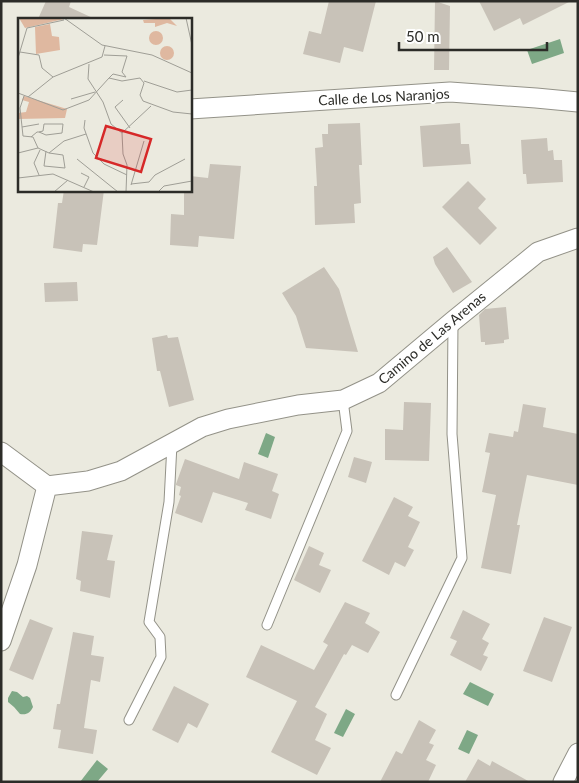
<svg xmlns="http://www.w3.org/2000/svg" width="579" height="783" font-family="Lato,sans-serif">
	<style>
		.water { fill: #7ea886 }
		.building { fill: #c8c2b8 }
		.lines { fill: none; stroke-linecap: round; stroke-linejoin: round }
		.service-casing { stroke: #939288; stroke-width: 11 }
		.minor-casing { stroke: #939288; stroke-width: 21 }
		.service { stroke: #fff; stroke-width: 9 }
		.minor { stroke: #fff; stroke-width: 19 }
		.labels { text-anchor: middle; stroke-width: 4; stroke-linejoin: round; paint-order: stroke }
		.street-label { font-size: 14px; fill: #2c2c28; stroke: #fff }
		.inset-road { fill: none; stroke: #9f9e96; stroke-width: 1 }
		.view { fill: #d62828; fill-opacity: 0.15; stroke: #d62828; stroke-width: 2.5 }
		.inset-edge { fill: none; stroke: #2c2c28; stroke-width: 2.5 }
	</style>
	<rect width="100%" height="100%" fill="#ebeadf"/>
	<path class="water" d="M560,39L564,53L532,64L527,50Z
		M266,433L275,437L268,458L258,454Z
		M470,682L494,694L488,706L463,694Z
		M12,691L17,692L23,697L27,696L30,698L33,707C30,713 27,715 20,714L14,707L8,702V698Z
		M346,709L355,714L343,737L334,733Z
		M467,730L478,735L469,754L458,749Z
		M97,760L108,769L97,782H80Z"/>
	<path class="building" d="M46,1H71L69,7L95,19H38Z
		M329,1H376L363,52L344,47L340,63L303,54L309,31L321,34Z
		M435,1L450,6L449,70H434Z
		M479,1H571L523,25L520,18L494,31Z
		M360,123L362,165H359L361,203L354,204L355,223L315,225L314,186H317L315,148L323,147L322,134H328V124Z
		M460,123L461,144H469L471,164L423,167L420,126Z
		M547,138L548,151L553,150L554,160H562L563,182L527,184L526,174H523L521,140Z
		M210,164L241,166L234,239L199,236L198,247L170,245L171,214L184,215V190H190V176L208,178Z
		M468,181L486,199L478,208L497,228L480,245L442,207Z
		M64,190H104L97,245L83,244L82,252L53,248L58,203H62Z
		M447,247L472,282L453,293L435,264L433,257Z
		M324,267L339,289L358,352L306,348L296,316L282,293Z
		M77,282L78,301L45,302L44,283Z
		M506,307L509,339L504,340V343L485,345V342H481L479,315L485,309Z
		M167,335L168,338L178,337L194,400L169,407L160,371H157L152,338Z
		M404,402L431,403L429,461L385,460V429L403,430Z
		M523,404L546,408L543,427L578,434V485L527,475L517,525H520L511,574L481,568L496,495L482,492L490,453L485,452L489,433L513,437L514,431L518,432Z
		M354,457L372,462L366,483L348,477Z
		M185,459L239,479L244,462L278,474L272,491L279,494L271,519L245,510L248,503L213,492L202,523L175,513L181,496L179,495L181,487L176,485V484Z
		M394,497L413,507L408,516L420,522L408,547L414,550L405,567L395,562L389,575L362,561Z
		M82,531L113,535L107,560L115,561L110,598L80,591L81,581L76,579Z
		M309,546L324,553L319,565L331,570L320,593L294,580Z
		M345,602L370,613L365,623L380,632L368,653L352,645L346,655L344,654L315,707L327,714L315,740L331,748L317,775L271,752L297,701L246,677L261,645L314,670L328,645L323,642Z
		M463,610L490,624L482,639L489,643L483,655L488,657L481,671L450,655L457,641L450,638Z
		M544,617L572,627L552,682L523,671Z
		M30,619L53,628L33,680L9,670Z
		M73,632L94,636L91,655L104,657L100,682L91,680L84,728L97,730L93,754L58,748L61,730L53,729L57,704H60Z
		M174,686L209,704L197,728L188,723L178,743L152,730Z
		M419,720L436,730L429,743L434,745L426,760L436,765L428,782H380L396,751L402,754Z
		M478,759L490,766L492,761L530,782H465Z"/>
	<g class="lines">
		<g class="service-casing">
			<path id="service" d="M267,625L347,431L343,400
				M396,695L462,558L452,434L453,323
				M129,720L161,657L160,637L149,622L169,502L172,444"/>
		</g>
		<g class="minor-casing">
			<path id="minor" d="M190,109L450,92L536,98L578,102
				M1,452L47,486L88,481L121,471L202,427L228,419L298,405L343,400L379,383L453,321L538,252L578,238
				M1,641L27,565L47,486
				M563,782L578,753"/>
		</g>
		<use href="#service" class="service"/>
		<use href="#minor" class="minor"/>
	</g>
	<g class="labels">
		<g class="street-label">
			<text transform="translate(384 97) rotate(-3)" y="5">Calle de Los Naranjos</text>
			<text transform="translate(432 338) rotate(-40)" y="5">Camino de Las Arenas</text>
		</g>
	</g>
	<g transform="translate(18 18)">
		<rect width="174" height="174" fill="#ebeadf"/>
		<path d="M1,0H45L46,1L7,10ZM151,0L159,8L149,5L137,9V5H126L125,2ZM32,6L34,18L41,19L42,32L18,36L17,9ZM131 20a7 7 0 1 1 14 0a7 7 0 1 1-14 0ZM142 35a7 7 0 1 1 14 0a7 7 0 1 1-14 0ZM6,78L49,91L47,100L0,101V95L8,94L11,84L4,82Z" fill="#dfb8a0"/>
		<path class="inset-road" d="M46,0L84,27L134,37L174,55M168,0L174,27M2,34L21,37L24,50L35,59M86,37L109,38L104,54L108,59L95,56L91,60M0,40L9,10L46,2M71,46L70,61L85,84L93,106L104,115M126,63L159,74L174,72M0,75L45,92L71,82L91,60L104,63L122,60L126,65L122,77L125,83L155,94L174,96M6,78L2,90L5,118L15,119L20,130M10,79L35,59L84,39L87,28M53,81L77,74M105,82L97,89L112,110M67,102L66,110L75,135L86,146L109,157M4,109L21,106M13,119L19,114H21L25,113L26,106H45L44,115L28,117L21,114M28,133L26,148L47,150L45,137L31,135M0,135L20,130L31,135L46,123L68,116M59,141L100,174M63,155L71,159L66,169M21,157L16,145L22,132M0,160L35,156L76,174M113,166L131,164L137,157L167,141M113,167L126,123M36,174L50,162M108,174L109,147L105,136L104,115L133,88M140,174L146,168L174,163"/>
		<path class="view" d="M88,108L133,121L123,154L78,140Z"/>
		<rect width="174" height="174" class="inset-edge"/>
	</g>
	<rect width="579" height="783" fill="none" stroke="#2c2c28" stroke-width="5"/>
	<path d="M399 42v8h148v-8" fill="none" stroke="#2c2c28" stroke-width="2.5"/>
	<text x="406" y="42" font-size="15" fill="#2c2c28" stroke="#ffffff" stroke-width="4" paint-order="stroke">50 m</text>
</svg>
